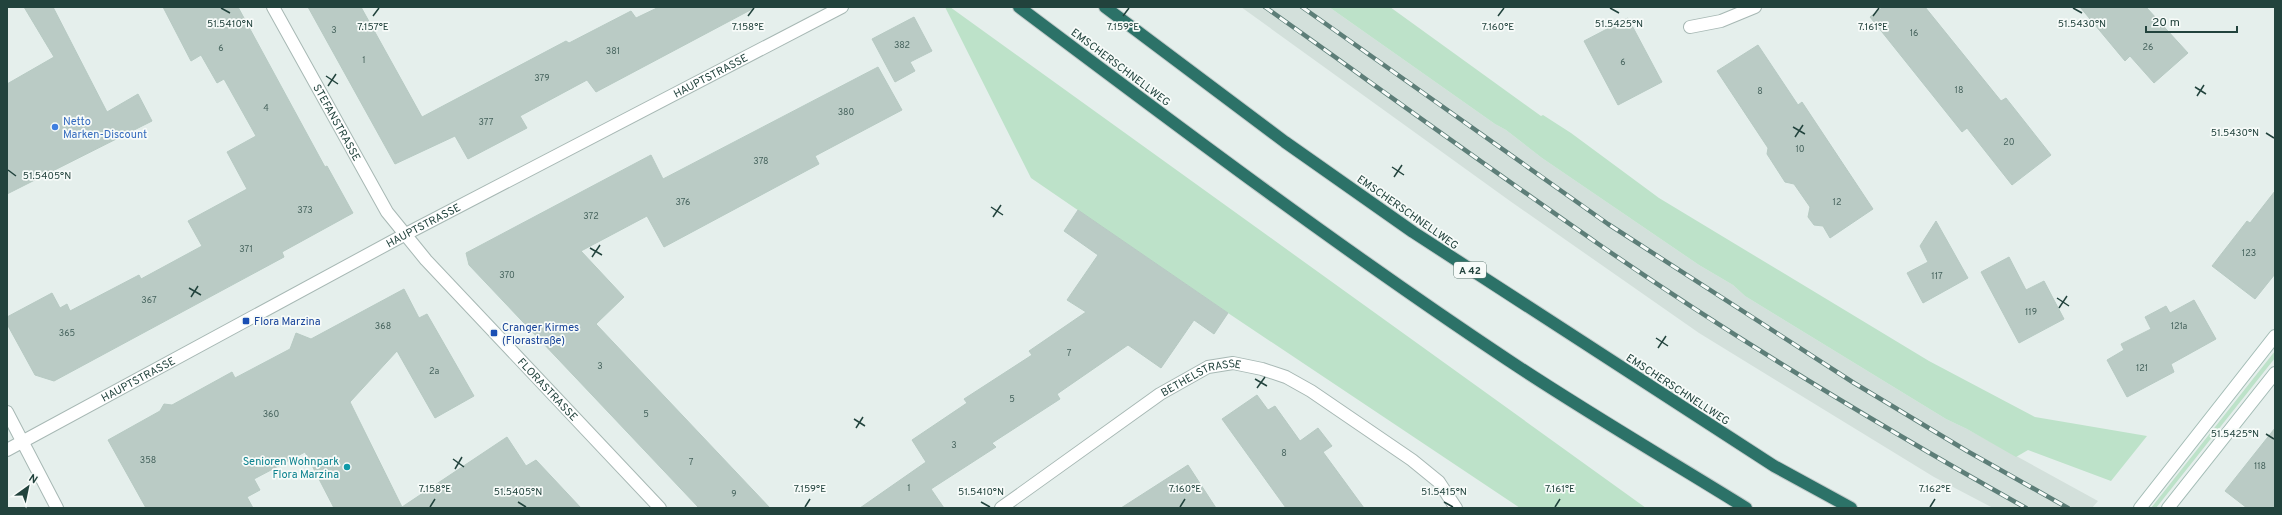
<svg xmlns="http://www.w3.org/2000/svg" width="2282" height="515" font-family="Overpass,sans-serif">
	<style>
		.built { fill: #d3e0db }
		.green { fill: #bde2c9 }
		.building { fill: #bacbc5; stroke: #b7cac3 }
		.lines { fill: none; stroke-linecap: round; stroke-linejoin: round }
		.street-casing { stroke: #a7b8b4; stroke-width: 14 }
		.secondary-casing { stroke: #a3bcb5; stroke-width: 14 }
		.highway-casing { stroke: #c1cac9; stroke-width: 14 }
		.street { stroke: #fff; stroke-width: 12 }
		.secondary { stroke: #fff; stroke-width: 12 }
		.highway { stroke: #2c7268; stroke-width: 12 }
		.rail-casing { stroke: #5d7e78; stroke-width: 4.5 }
		.rail { stroke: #f7fbf9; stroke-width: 3; stroke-dasharray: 9; stroke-linecap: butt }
		.ticks { fill: none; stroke: #22433d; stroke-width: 1.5 }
		.shop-dot { fill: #3f7fe0; stroke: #f7fbf9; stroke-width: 1.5 }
		.transit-dot { fill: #1a4fb4; stroke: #f7fbf9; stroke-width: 1.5 }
		.culture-dot { fill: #0f9aa8; stroke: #f7fbf9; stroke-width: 1.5 }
		.labels { text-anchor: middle; stroke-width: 3.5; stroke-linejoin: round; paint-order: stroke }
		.number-label { font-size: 9px; fill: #48655f }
		.shield { fill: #f7fbf9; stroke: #627a75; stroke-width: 1 }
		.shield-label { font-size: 10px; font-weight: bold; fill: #22433d }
		.street-label { font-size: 11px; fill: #22433d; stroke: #f7fbf9 }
		.shop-label { font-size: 11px; fill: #366cbe; stroke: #f7fbf9; text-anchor: start }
		.transit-label { font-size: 11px; fill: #164399; stroke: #f7fbf9; text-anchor: start }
		.culture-label { font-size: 11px; fill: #0d838f; stroke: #f7fbf9; text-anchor: end }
		.ticks-label { font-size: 10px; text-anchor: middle; fill: #22433d; stroke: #f7fbf9; stroke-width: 3.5; stroke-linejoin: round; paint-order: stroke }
	</style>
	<rect width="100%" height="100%" fill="#e5efec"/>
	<path class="built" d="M1241,7H1329L1495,124L1506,130L1542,158L1699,265L1733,285L1745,296L1946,419L1967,429L2098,501L2092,508H1993L1934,477L1699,333L1510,201Z"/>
	<path class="green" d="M945,7H950L1646,508H1520L1228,313L1031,178Z
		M1329,7H1390L1541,116L1543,115L1571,133L1659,198L1929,361L2035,417L2147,436L2111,481L2028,450L2016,457L1967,429L1946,419L1745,296L1733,285L1699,265L1542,158L1506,130L1495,124Z
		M2275,351V358L2156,508H2151Z"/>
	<path class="building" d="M24,7H53L107,112L138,94L152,121L7,194V84L54,57Z
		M163,7H238L325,167L327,166L353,213L282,252L284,257L54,381L35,375L7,324V317L52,293L60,308L67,304L70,311L139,275L141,279L202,246L188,221L247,189L227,152L256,136L224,79L217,83L201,55L191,61Z
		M308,7H361L422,117L566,41L569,43L631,11L636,18L659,7H756L596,92L587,80L520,116L527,128L468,159L455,136L395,164Z
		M1883,7H1925L2001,101L2006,98L2051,155L2012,185L1967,128L1962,132L1870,17Z
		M2080,7H2146L2188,53L2154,83L2130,56L2125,61Z
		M914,17L932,51L910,62L915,71L895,82L872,39Z
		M1628,18L1662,82L1618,105L1584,41Z
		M1758,45L1798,105L1802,102L1873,209L1830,238L1823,226L1814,225L1808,217L1810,207L1794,184L1785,182L1767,154L1768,148L1717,71Z
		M878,67L902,110L815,156L819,164L664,247L647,216L581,251L624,297L596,324L770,508H699L469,265L466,253L651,155L663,179Z
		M2275,191V274L2255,299L2212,266L2247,221L2250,223Z
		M1078,210L1228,313L1214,334L1194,320L1161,368L1128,345L1057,394L1060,399L992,443L996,447L931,489L944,508H860L926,462L912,440L967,403L964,399L1032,355L1029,351L1086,312L1067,300L1098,255L1064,231Z
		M1936,221L1968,278L1923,303L1907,273L1928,262L1920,246Z
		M2009,257L2026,290L2044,281L2064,319L2019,343L1981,272Z
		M404,289L419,318L427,314L474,396L435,418L397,351L350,402L402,507L507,437L526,466L536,460L581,508H334L305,452L254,479L260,490L247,497L253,508H146L108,440L160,411L164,404L172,405L232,372L235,378L290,349L296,333L311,339Z
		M2194,300L2216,339L2171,364L2174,372L2127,397L2107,360L2124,350L2121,344L2151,329L2145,317L2166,306L2170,313Z
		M1257,395L1268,410L1275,406L1300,441L1318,428L1332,446L1323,452L1364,508H1286L1222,419Z
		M2275,428V508H2247L2225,491Z
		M1188,465L1216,508H1121Z"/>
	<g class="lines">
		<g class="street-casing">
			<g id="street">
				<path id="s1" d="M273,7L387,212L426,260L660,508"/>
				<path d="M1690,27L1721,21L1755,7"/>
				<path d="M7,412L57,508"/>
				<path id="s2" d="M7,450L404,235L842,7"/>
				<path id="s3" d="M1001,508L1160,394L1208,367L1233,363L1262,369L1286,377L1311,391L1412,460L1439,482L1456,508"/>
			</g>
		</g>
		<g class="secondary-casing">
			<path id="secondary" d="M2140,508L2275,336
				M2168,508L2275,373"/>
		</g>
		<g class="highway-casing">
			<path id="highway" d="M1019,7C1180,128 1341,249 1508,360C1586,412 1667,459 1746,508
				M1105,7L1285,142L1413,232L1774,466L1851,508"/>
		</g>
		<use href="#street" class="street"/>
		<use href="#secondary" class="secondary"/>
		<use href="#highway" class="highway"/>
		<g class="rail-casing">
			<path id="rail" d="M1265,7C1376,86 1486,166 1597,243C1735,339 1880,426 2026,508
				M1302,7L1608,224L1854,383L1967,451L2068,508"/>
		</g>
		<use href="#rail" class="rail"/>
	</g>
	<path class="ticks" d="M221,8L230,13M1610,8L1619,13M2073,8L2082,13M373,16L379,8M748,16L754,8M1123,16L1129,8M1498,16L1504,8M1873,16L1879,8M326,76L338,84M328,86L336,74M2195,87L2206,94M2197,96L2204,85M1793,127L1805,134M2266,133L2274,138M1795,137L1803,125M1392,167L1404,175M8,170L16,176M1394,177L1402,165M991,207L1003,215M993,217L1001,205M590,248L602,255M592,257L600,245M189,288L201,295M191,297L198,286M2057,298L2069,306M2059,308L2067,296M1656,338L1668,346M1658,348L1666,336M1255,379L1267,386M1257,388L1265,377M854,419L865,426M856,428L863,417M2266,434L2274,439M453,459L464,467M455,469L462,457M518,502L526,507M981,502L990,507M1444,502L1453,507M430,507L435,499M805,507L810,499M1180,507L1185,499M1555,507L1560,499M1930,507L1935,499"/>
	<circle class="shop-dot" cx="55" cy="127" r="4"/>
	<g class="transit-dot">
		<rect x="242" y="317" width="8" height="8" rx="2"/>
		<rect x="490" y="329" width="8" height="8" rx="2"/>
	</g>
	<circle class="culture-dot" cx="347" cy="467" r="4"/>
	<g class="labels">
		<g class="number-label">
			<text x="334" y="33">3</text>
			<text x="1914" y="36">16</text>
			<text x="902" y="48">382</text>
			<text x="2148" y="50">26</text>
			<text x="221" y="51">6</text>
			<text x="613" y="54">381</text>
			<text x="364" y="63">1</text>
			<text x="1623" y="65">6</text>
			<text x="542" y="81">379</text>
			<text x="1959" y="93">18</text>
			<text x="1760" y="94">8</text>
			<text x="266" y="111">4</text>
			<text x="846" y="115">380</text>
			<text x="486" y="125">377</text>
			<text x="2009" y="145">20</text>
			<text x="1800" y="152">10</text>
			<text x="761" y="164">378</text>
			<text x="683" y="205">376</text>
			<text x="1837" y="205">12</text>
			<text x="305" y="213">373</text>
			<text x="591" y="219">372</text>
			<text x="246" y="252">371</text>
			<text x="2249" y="256">123</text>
			<text x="507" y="278">370</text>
			<text x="1937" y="279">117</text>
			<text x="149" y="303">367</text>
			<text x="2031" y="315">119</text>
			<text x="383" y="329">368</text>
			<text x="2179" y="329">121a</text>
			<text x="67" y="336">365</text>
			<text x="1069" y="356">7</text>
			<text x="600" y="369">3</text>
			<text x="2142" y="371">121</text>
			<text x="434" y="374">2a</text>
			<text x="1012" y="402">5</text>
			<text x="271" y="417">360</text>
			<text x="646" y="417">5</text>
			<text x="954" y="448">3</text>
			<text x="1284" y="456">8</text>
			<text x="148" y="463">358</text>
			<text x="691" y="465">7</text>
			<text x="2260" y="469">118</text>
			<text x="909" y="491">1</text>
			<text x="734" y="497">9</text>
		</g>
		<rect class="shield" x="1454" y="262" width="32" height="16" rx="3"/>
		<g class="shield-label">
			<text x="1470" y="274">A 42</text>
		</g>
		<g class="street-label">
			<text transform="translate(1121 67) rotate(37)" y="4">EMSCHERSCHNELLWEG</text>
			<text dy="4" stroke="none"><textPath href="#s2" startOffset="797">HAUPTSTRASSE</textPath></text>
			<text dy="4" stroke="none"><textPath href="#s1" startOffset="132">STEFANSTRASSE</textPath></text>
			<text transform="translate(1408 212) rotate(35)" y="4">EMSCHERSCHNELLWEG</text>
			<text dy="4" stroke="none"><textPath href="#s2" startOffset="473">HAUPTSTRASSE</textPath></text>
			<text dy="4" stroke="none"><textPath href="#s2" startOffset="149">HAUPTSTRASSE</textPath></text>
			<text dy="4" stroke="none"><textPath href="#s3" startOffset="241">BETHELSTRASSE</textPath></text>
			<text transform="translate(1678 389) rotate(33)" y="4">EMSCHERSCHNELLWEG</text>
			<text dy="4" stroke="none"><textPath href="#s1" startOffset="474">FLORASTRASSE</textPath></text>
		</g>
		<g class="shop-label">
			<text x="63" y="125">Netto<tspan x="63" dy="13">Marken-Discount</tspan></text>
		</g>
		<g class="transit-label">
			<text x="254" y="325">Flora Marzina</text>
			<text x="502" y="331">Cranger Kirmes<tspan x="502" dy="13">(Florastraße)</tspan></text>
		</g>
		<g class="culture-label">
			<text x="339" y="465">Senioren Wohnpark<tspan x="339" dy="13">Flora Marzina</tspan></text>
		</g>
	</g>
	<g class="ticks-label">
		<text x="230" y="27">51.5410°N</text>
		<text x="1619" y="27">51.5425°N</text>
		<text x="2082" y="27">51.5430°N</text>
		<text x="373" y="30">7.157°E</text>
		<text x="748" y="30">7.158°E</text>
		<text x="1873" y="30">7.161°E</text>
		<text x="1123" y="30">7.159°E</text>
		<text x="1498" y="30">7.160°E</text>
		<text x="2235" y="136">51.5430°N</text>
		<text x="47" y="179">51.5405°N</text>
		<text x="2235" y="437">51.5425°N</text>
		<text x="435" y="492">7.158°E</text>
		<text x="810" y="492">7.159°E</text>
		<text x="1185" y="492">7.160°E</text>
		<text x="1560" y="492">7.161°E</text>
		<text x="1935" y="492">7.162°E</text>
		<text x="518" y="495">51.5405°N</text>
		<text x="981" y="495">51.5410°N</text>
		<text x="1444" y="495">51.5415°N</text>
	</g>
	<rect width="2282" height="515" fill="none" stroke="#22433d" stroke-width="16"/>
	<g transform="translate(28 487) rotate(33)" stroke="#f7fbf9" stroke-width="3" paint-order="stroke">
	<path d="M0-3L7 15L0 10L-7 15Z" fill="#22433d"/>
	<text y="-6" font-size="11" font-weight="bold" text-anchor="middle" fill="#22433d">N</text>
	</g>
	<path d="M2146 26v6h91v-6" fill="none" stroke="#22433d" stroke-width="2"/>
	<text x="2152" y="26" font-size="12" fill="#22433d" stroke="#f7fbf9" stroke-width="3" paint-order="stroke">20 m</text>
</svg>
